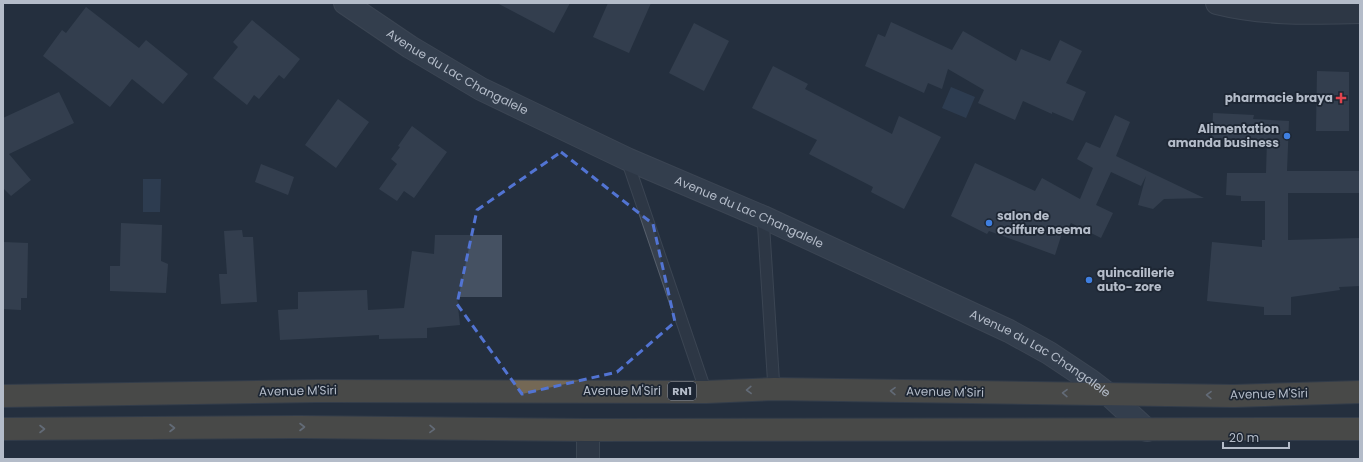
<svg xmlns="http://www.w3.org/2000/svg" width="1363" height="462" font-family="Poppins,sans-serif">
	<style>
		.water { fill: #394c67 }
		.building { fill: #455162 }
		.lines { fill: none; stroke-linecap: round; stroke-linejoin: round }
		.lane-casing { stroke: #565f6c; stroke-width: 13 }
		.street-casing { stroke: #565f6c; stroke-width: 24 }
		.secondary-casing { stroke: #565f6c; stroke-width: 24 }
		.highway-casing { stroke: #434c59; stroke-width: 24 }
		.lane { stroke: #38414e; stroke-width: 11 }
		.street { stroke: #38414e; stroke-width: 22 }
		.secondary { stroke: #465061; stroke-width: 22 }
		.highway { stroke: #746855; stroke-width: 22 }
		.oneway { stroke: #aeb4bd }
		.marked { fill: none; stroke: #5274d3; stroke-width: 3; stroke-dasharray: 8 5; stroke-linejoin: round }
		.health-dot { fill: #e0444e; stroke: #1d2633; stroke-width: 1.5 }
		.shop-dot { fill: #3f7fe0; stroke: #1d2633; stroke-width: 1.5 }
		.labels { text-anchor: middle; stroke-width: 3.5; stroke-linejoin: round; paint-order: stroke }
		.shield { fill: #1d2633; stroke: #878f9c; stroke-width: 1 }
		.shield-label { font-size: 11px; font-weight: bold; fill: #b4bcc9 }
		.street-label { font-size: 12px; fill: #b4bcc9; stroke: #1d2633 }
		.poi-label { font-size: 12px; font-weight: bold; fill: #b4bcc9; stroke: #1d2633; text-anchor: end }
	</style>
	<rect width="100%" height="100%" fill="#242f3e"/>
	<path class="water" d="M951,87L975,97L966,118L942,108Z
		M143,179H161L160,212H143Z"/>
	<path class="building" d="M497,3H570L554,33Z
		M608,3H651L629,53L593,37Z
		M86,7L139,48L146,40L188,74L163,104L132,79L110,107L43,56L62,30L66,33Z
		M252,20L300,59L284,79L279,75L259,99L254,95L247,105L213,78L238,47L233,42Z
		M891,22L952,50L963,31L1016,61L1021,49L1050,61L1060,40L1082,51L1066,83L1086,92L1073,121L1052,112V114L1023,101L1015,120L978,103L984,90L948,69L942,89L928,83L924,93L865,66L878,34L885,37Z
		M694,23L729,41L704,91L669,73Z
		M773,66L808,84L805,89L892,134L899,116L941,137L904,209L871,192L873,187L809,154L817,140L752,108Z
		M1317,71L1349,72V131H1316Z
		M59,92L74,123L9,154L31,180L11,196L3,188V118Z
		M338,99L369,122L336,168L305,145Z
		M1213,113L1254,115L1253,119L1289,121L1287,171H1360V193H1288V240L1360,238V286L1339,287L1340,290L1291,297V315H1264V307L1207,301L1212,242L1262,247V240H1265V201H1241V196L1226,195L1227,173H1266L1267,140L1212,138Z
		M1115,115L1130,122L1116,156L1204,198L1164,199L1153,209L1138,205L1146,176L1141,186L1111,172L1096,205L1113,213L1101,238L1071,223L1066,232L1063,230L1055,255L989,231L987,234L951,216L975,163L1035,191L1042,178L1080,199L1093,168L1077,159L1086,142L1100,148Z
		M412,126L447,152L414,198L404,191L397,201L379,189L397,164L391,159L400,147L398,146Z
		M261,164L294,177L288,195L255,182Z
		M121,223L162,225L161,261L168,264L166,293L110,291V266H120Z
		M242,230L243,237H253L257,302L221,304L219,274H227L224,231Z
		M435,235H502V297H457L460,325L427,328V338L379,339V335L280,340L278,310L298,309V292L367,290L368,310L404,308L412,251L434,254Z
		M3,242L28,243L27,298H21V310L3,309Z"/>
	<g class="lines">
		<g class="lane-casing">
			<path id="lane" d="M627,160L706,392
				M763,217L774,389"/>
		</g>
		<g class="street-casing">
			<path id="street" d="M1217,3C1265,15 1311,13 1360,12
				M588,459V430"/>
		</g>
		<g class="secondary-casing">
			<g id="secondary">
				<path id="s1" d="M345,3L410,47L481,89L627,159L763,217L1009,331L1049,353L1091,381L1108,394L1147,430"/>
			</g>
		</g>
		<g class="highway-casing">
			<path id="highway" d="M3,396L317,391L706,392L774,389L1234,396L1360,392
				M3,429L300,427L588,430L1360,429"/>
		</g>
		<use href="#lane" class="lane"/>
		<use href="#street" class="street"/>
		<use href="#secondary" class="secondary"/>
		<use href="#highway" class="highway"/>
	</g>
	<defs><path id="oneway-chevron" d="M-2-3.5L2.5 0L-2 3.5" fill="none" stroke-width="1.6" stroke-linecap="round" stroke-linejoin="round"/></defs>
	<g class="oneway">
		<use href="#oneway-chevron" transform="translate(749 390) rotate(178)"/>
		<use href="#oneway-chevron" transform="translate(893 391) rotate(-179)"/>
		<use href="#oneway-chevron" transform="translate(1065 393) rotate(-179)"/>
		<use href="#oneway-chevron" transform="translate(1209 395) rotate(-179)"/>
		<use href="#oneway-chevron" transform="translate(302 427)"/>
		<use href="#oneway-chevron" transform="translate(172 428)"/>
		<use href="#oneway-chevron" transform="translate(42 429)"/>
		<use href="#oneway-chevron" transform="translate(432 429) rotate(1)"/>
	</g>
	<path d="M0 0H1363V462H0ZM561,152L653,224L675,322L617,372L522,394L457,304L477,210Z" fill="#242f3e" fill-opacity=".55" fill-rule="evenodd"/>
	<path class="marked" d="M561,152L653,224L675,322L617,372L522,394L457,304L477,210Z"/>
	<path class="health-dot" d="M1339 92h4v4h4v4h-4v4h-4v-4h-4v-4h4z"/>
	<g class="shop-dot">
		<circle cx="1287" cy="136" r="4"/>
		<circle cx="989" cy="223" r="4"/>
		<circle cx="1089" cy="280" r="4"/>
	</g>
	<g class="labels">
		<rect class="shield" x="668" y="382" width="28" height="18" rx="3"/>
		<g class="shield-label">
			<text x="682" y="395">RN1</text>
		</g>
		<g class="street-label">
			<text dy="4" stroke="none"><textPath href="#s1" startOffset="132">Avenue du Lac Changalele</textPath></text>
			<text dy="4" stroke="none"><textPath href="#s1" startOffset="456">Avenue du Lac Changalele</textPath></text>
			<text dy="4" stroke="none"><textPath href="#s1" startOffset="780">Avenue du Lac Changalele</textPath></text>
			<text transform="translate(298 391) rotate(-1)" y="4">Avenue M'Siri</text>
			<text x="622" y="395">Avenue M'Siri</text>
			<text transform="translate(945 392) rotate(1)" y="4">Avenue M'Siri</text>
			<text transform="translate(1269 394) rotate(-1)" y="4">Avenue M'Siri</text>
		</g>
		<g class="poi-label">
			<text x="1333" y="102">pharmacie braya</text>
			<text x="1279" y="133">Alimentation<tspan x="1279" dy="14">amanda business</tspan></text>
			<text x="997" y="220" text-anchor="start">salon de<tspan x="997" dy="14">coiffure neema</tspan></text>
			<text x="1097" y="277" text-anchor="start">quincaillerie<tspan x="1097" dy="14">auto- zore</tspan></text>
		</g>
	</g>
	<rect width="1363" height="462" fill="none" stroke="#b4bcc9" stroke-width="8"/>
	<path d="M1223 442v6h66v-6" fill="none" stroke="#b4bcc9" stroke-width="2"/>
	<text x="1229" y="442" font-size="12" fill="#b4bcc9" stroke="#1d2633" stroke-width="3" paint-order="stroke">20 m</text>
</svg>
